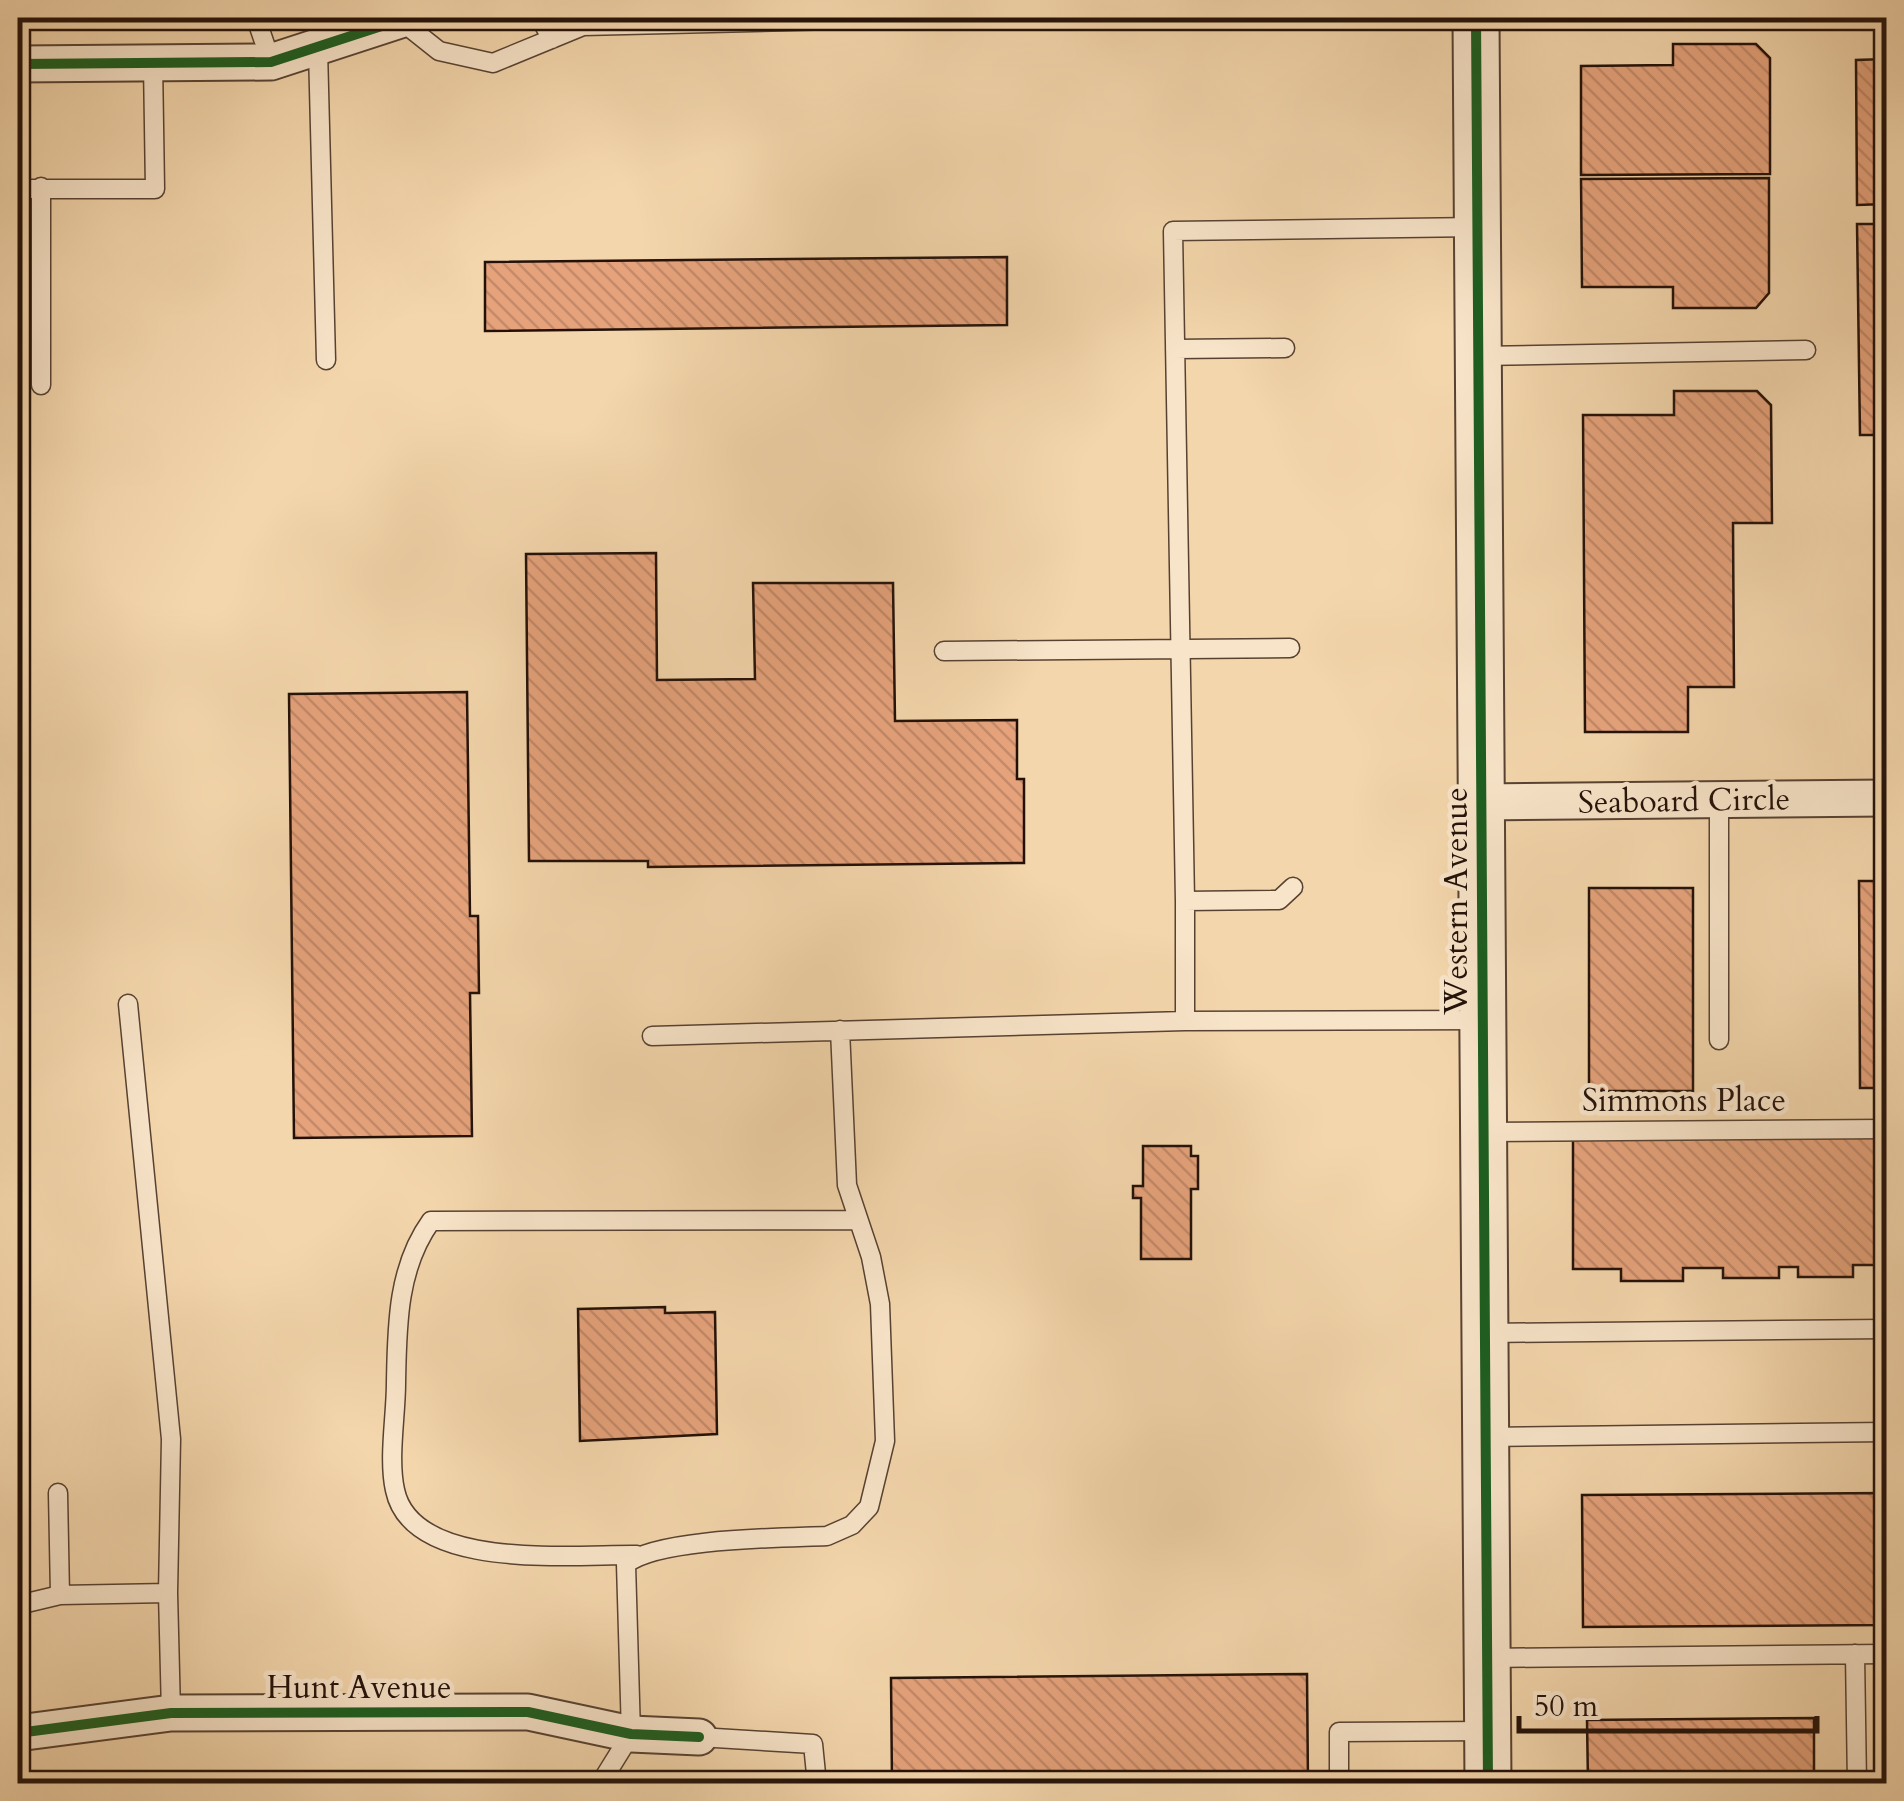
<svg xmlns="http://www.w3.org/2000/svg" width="1904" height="1801" font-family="Cardo,serif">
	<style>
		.building { fill: url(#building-back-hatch); stroke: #231109; stroke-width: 2.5 }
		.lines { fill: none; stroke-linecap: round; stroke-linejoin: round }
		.service-casing { stroke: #574232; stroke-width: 21 }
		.minor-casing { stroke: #574232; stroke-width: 39 }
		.tertiary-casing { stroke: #574232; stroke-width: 49 }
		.service { stroke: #f8e4c9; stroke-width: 18 }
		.minor { stroke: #f8e4c9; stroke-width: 35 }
		.tertiary { stroke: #f8e4c9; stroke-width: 45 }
		.cycleway-casing { stroke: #f8e4c9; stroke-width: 16 }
		.cycleway { stroke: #1b5e20; stroke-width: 10 }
		.labels { text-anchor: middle; stroke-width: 9; stroke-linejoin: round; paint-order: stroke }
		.street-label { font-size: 32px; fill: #231109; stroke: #f8e4c9 }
	</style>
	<defs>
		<pattern id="building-back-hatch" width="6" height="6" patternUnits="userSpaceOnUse" patternTransform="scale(2.5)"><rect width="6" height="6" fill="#e5a27b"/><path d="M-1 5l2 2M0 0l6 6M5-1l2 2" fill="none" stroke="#c48a69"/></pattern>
	</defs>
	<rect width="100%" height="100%" fill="#f4d6ac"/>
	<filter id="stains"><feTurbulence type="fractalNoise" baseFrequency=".002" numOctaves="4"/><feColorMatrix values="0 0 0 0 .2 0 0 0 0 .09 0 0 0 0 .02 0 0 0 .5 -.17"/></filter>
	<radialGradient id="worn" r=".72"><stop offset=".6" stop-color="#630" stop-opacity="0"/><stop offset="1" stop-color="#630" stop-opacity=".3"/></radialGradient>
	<path class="building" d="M1673,44H1756L1770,58V174L1581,175V66L1673,65Z
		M1886,59V204L1857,205L1856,60Z
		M1769,178V293L1756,308H1673V287H1582L1581,179Z
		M1857,224H1886V435H1860Z
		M1007,257V325L485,331V262Z
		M1674,391H1757L1771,405L1772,523H1733L1734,687H1688V732H1585L1583,415H1674Z
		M656,553L657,680L755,679L753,583H893L895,721L1017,720V779H1024V863L648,867V861H529L526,554Z
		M467,692L470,916H478L479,993H470L472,1136L294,1138L289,694Z
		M1859,881H1886V1088H1860Z
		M1589,888H1693V1091H1589Z
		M1886,1133V1265H1853V1277H1798V1267H1779V1278H1723V1268H1683V1281H1621V1269H1573V1134Z
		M1143,1146H1191V1156H1198V1189H1191V1259H1141V1198H1133V1186H1143Z
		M665,1307V1313L715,1312L717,1434L580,1441L578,1309Z
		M1886,1493V1625L1583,1627L1582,1495Z
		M1307,1674L1308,1784H892L891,1678Z
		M1814,1718V1784H1588L1587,1720Z"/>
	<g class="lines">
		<g class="service-casing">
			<path id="service" d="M256,18L271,62
				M540,18L552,39
				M400,20L439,51L493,63L583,26L918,18
				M318,50L326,360
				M41,187V385
				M18,189H155L153,63
				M1175,349L1285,348
				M1479,356L1806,350
				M944,651L1290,648
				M1719,799V1040
				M1293,887L1279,900L1185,901V1021L1481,1020
				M1185,901L1173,231L1478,227
				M128,1004L171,1439L168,1593
				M652,1036L1185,1021
				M1482,1132L1886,1129
				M1487,1333L1886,1329
				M1485,1437L1886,1432
				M58,1493L60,1595
				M637,1555C573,1554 412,1572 395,1490C388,1458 396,1416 396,1383C397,1327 397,1268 431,1221L857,1220
				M18,1605L60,1595L168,1593L171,1713
				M1855,1654L1857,1784
				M1487,1658L1886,1654
				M699,1737L813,1744L817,1784
				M600,1784L631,1734L626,1564C658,1538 782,1538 827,1536L852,1525L869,1507L885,1441L880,1304L871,1257L847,1185L840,1030
				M1339,1784V1732L1487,1731"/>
		</g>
		<g class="minor-casing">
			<path id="minor" d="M18,64L271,62L400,20
				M1481,802L1886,798
				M18,1733L171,1713L528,1712L631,1734L699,1737"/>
		</g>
		<g class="tertiary-casing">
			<path id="tertiary" d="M1476,18L1488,1784"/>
		</g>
		<use href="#service" class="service"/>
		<use href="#minor" class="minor"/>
		<use href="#tertiary" class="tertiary"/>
		<g class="cycleway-casing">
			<path id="cycleway" d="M1476,18L1488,1784
				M18,64L271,62L400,20
				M18,1733L171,1713L528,1712L631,1734L699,1737"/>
		</g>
		<use href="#cycleway" class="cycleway"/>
	</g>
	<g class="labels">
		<g class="street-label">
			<text transform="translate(1684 800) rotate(-1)" y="11">Seaboard Circle</text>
			<text transform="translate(1456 901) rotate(-90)" y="11">Western Avenue</text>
			<text x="1684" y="1111">Simmons Place</text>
			<text x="359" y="1698">Hunt Avenue</text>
		</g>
	</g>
	<rect width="1904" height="1801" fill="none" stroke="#f4d6ac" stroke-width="60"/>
	<rect x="20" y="20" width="1864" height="1761" fill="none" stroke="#231109" stroke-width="5"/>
	<rect x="30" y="30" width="1844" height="1741" fill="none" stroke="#231109" stroke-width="2.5"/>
	<path d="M1519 1716v15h298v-15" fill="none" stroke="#231109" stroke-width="5"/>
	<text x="1534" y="1716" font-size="30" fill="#231109" stroke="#f8e4c9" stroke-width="8" paint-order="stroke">50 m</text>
	<rect width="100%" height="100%" filter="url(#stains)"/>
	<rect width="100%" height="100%" fill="url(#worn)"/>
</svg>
